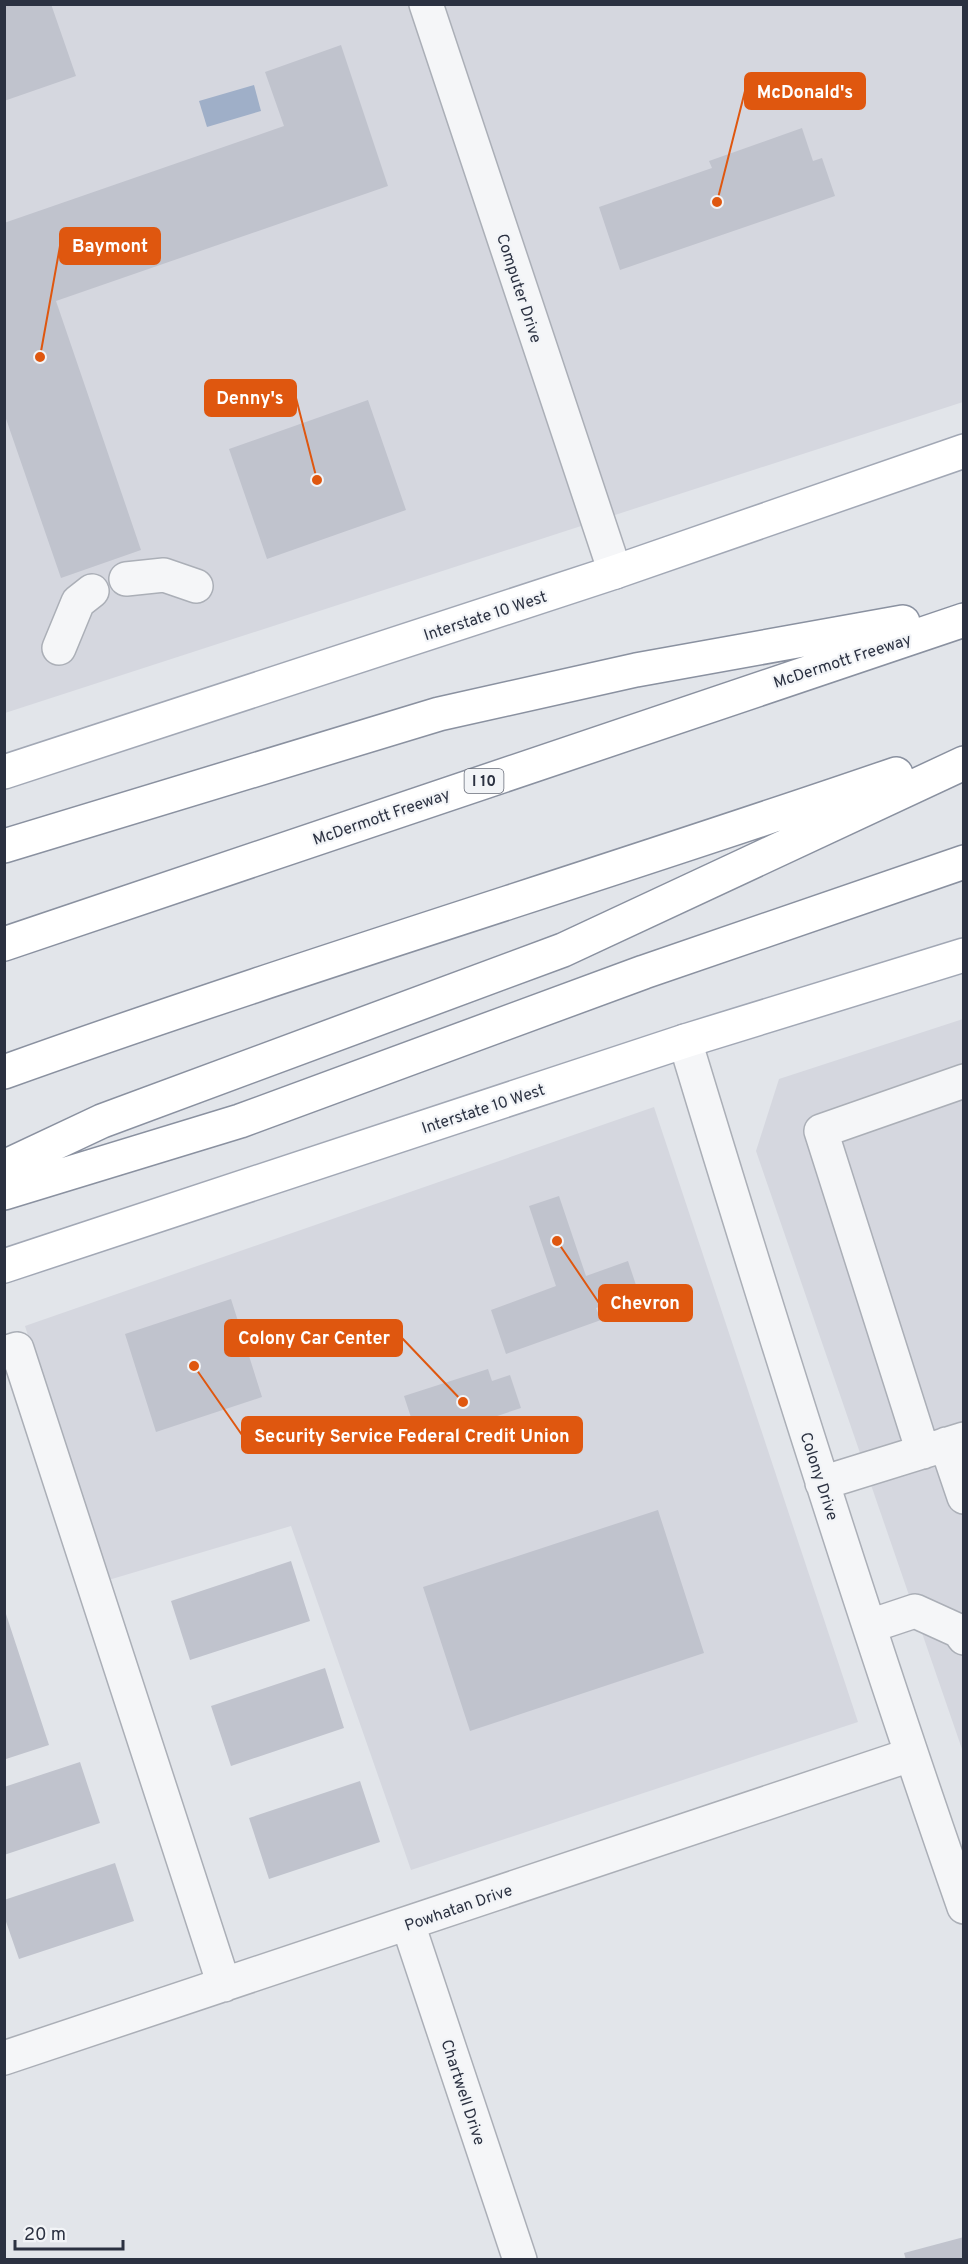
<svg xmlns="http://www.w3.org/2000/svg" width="968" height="2264" font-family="Overpass,sans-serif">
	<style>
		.built { fill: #d5d7df }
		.water { fill: #9fafc8 }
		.building { fill: #c0c3cd }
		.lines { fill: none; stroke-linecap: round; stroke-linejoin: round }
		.minor-casing { stroke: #abafb7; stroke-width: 36 }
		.major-casing { stroke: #a2a8b5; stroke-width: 36 }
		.highway-casing { stroke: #8a91a0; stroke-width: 36 }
		.minor { stroke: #f5f6f8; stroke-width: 33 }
		.major { stroke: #fff; stroke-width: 33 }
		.highway { stroke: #fff; stroke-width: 33 }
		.labels { text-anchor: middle; stroke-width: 4.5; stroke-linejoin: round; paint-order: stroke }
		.shield { fill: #f2f4f7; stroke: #676c78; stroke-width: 1.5 }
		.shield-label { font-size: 15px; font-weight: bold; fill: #2b3141 }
		.street-label { font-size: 16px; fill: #2b3141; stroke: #f2f4f7 }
		.leader { fill: none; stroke: #df570f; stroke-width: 2 }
		.callout-dot { fill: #df570f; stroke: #f2f4f7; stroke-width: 2 }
		.callout { fill: #df570f; stroke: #df570f; stroke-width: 2 }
		.callout-label { font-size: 18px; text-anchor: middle; font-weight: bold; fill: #fff }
	</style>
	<rect width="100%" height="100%" fill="#e2e5ea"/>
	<path class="built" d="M4,5H963V402L5,713Z
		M963,1019V1752L756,1151L779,1079Z
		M654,1107L858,1722L411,1870L291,1526L105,1581L25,1326Z"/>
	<path class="water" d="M254,85L261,111L207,127L199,101Z"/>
	<path class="building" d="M4,4H51L76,76L4,101Z
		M341,45L388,186L56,301L141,550L61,578L4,413V223L284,126L265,72Z
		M802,128L813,161L822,158L835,196L620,270L599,207L712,168L709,161Z
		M368,400L406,510L267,559L229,449Z
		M559,1196L586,1276L628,1261L639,1294L596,1308L601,1320L506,1354L491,1310L556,1286L529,1206Z
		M231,1299L262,1397L156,1432L125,1334Z
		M488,1369L492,1381L510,1375L521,1408L419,1442L404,1396Z
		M658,1510L704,1653L470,1731L423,1587Z
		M291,1561L310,1621L190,1660L171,1601Z
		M5,1611L49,1745L6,1759L4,1755Z
		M325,1668L344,1728L231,1766L211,1706Z
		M80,1762L100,1823L4,1855V1787Z
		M360,1781L380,1842L269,1879L249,1818Z
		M115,1863L134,1921L19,1959L4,1916V1900Z
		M964,2237V2260H906L904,2253Z"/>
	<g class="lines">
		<g class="minor-casing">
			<path id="minor" d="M426,4L615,572
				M126,579L164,575L196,586
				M59,648L78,602L92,591
				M685,1041C773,1331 864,1621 964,1907
				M4,1353L17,1349L224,1985
				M946,1444L964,1497
				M923,1452L821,1131L964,1081
				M822,1483L964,1439
				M870,1626L915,1611L959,1631L964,1638
				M408,1924L520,2260
				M4,2058L910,1755"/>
		</g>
		<g class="major-casing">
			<path id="major" d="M4,772L615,572L964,451
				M4,1266L685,1041L964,955"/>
		</g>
		<g class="highway-casing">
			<path id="highway" d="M4,846L439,714L636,670L903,622
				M4,944L964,620
				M4,1072C300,966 600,876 896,774
				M4,1167L102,1121L563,950L964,763
				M4,1193L240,1121L644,972L964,862"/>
		</g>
		<use href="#minor" class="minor"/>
		<use href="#major" class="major"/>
		<use href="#highway" class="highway"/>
	</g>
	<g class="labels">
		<rect class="shield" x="464.5" y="769" width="39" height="24" rx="4.5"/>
		<g class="shield-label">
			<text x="484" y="786">I 10</text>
		</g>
		<g class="street-label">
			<text transform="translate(520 288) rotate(72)" y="6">Computer Drive</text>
			<text transform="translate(485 615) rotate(-18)" y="6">Interstate 10 West</text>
			<text transform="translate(842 660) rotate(-18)" y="6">McDermott Freeway</text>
			<text transform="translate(381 816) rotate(-19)" y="6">McDermott Freeway</text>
			<text transform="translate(483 1108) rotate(-18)" y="6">Interstate 10 West</text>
			<text transform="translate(820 1476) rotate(72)" y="6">Colony Drive</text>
			<text transform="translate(458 1907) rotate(-19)" y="6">Powhatan Drive</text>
			<text transform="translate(464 2092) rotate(72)" y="6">Chartwell Drive</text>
		</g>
	</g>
	<path class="leader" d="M717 202L745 91M40 357L60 246M317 480L296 398M557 1241L599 1303M463 1402L402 1338M194 1366L242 1435"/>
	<g class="callout-dot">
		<circle cx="717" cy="202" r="6"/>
		<circle cx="40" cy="357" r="6"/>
		<circle cx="317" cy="480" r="6"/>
		<circle cx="557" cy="1241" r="6"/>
		<circle cx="463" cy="1402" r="6"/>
		<circle cx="194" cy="1366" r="6"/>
	</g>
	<g class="callout">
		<rect x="745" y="73" width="120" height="36" rx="6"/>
		<rect x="60" y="228" width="100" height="36" rx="6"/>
		<rect x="205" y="380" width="91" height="36" rx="6"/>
		<rect x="599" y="1285" width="93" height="36" rx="6"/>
		<rect x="225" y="1320" width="177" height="36" rx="6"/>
		<rect x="242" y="1417" width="340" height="36" rx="6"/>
	</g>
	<g class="callout-label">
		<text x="805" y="98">McDonald's</text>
		<text x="110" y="252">Baymont</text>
		<text x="250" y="404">Denny's</text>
		<text x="645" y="1309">Chevron</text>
		<text x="314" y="1344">Colony Car Center</text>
		<text x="412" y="1442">Security Service Federal Credit Union</text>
	</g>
	<rect width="968" height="2264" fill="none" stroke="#2b3141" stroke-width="12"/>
	<path d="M15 2240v9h108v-9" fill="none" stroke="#2b3141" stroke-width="3"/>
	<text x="24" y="2240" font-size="18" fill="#2b3141" stroke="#f2f4f7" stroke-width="4.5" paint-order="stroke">20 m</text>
</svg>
